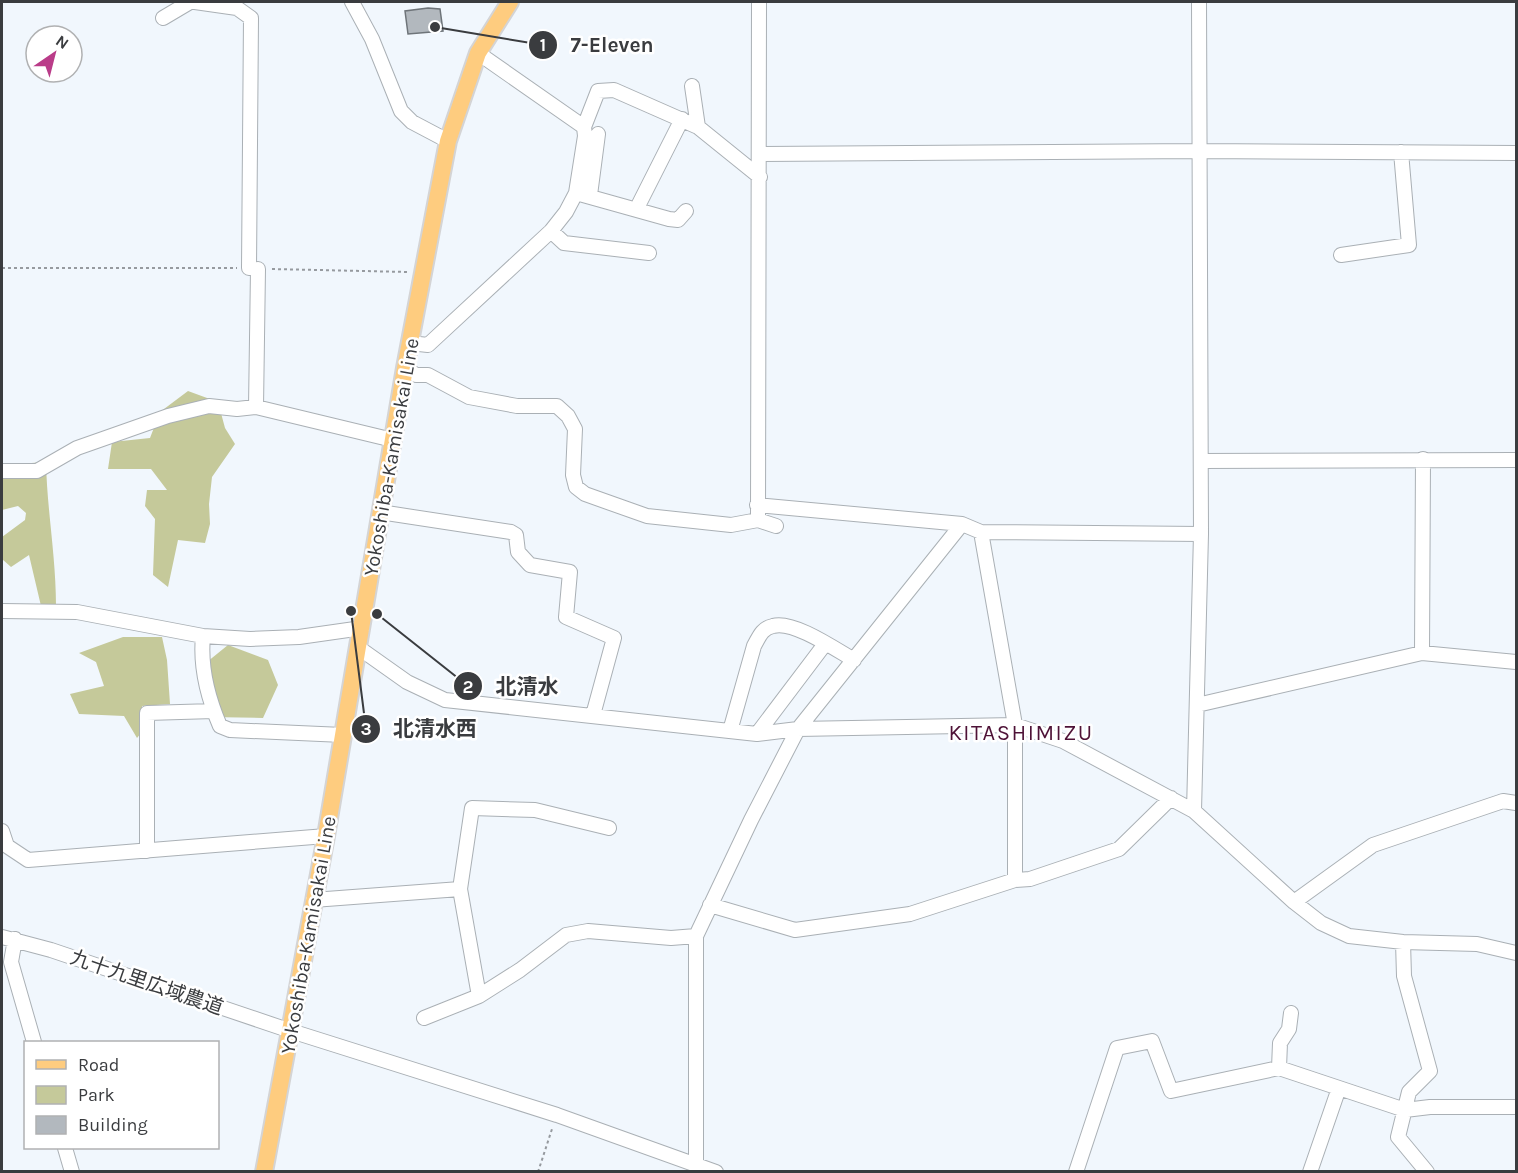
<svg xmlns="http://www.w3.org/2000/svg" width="1518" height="1173" font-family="Karla,'Noto Sans JP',sans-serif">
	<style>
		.green { fill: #c5c99a }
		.building { fill: #b2b8be; stroke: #6e7479; stroke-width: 1.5 }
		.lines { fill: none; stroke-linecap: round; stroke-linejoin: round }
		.minor-casing { stroke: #aab0b5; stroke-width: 16 }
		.major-casing { stroke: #d4d4d5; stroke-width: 20 }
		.path { stroke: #969a9f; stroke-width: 2; stroke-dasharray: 3 3; stroke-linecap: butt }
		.minor { stroke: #fff; stroke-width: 14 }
		.major { stroke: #fecc7f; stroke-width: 16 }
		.labels { text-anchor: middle; stroke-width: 5; stroke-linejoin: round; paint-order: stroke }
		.street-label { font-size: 20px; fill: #3a3c3f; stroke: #fff }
		.quarter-label { font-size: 22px; letter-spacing: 1.5px; fill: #4e1237; stroke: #fff }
		.leader { fill: none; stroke: #3a3c3f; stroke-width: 2 }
		.callout-dot { fill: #3a3c3f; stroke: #fff; stroke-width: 2 }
		.mark-label { font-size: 18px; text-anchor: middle; font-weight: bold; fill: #fff }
		.callout-label { font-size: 21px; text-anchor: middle; font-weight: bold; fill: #3a3c3f; stroke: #fff; stroke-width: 5; stroke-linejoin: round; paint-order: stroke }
	</style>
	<rect width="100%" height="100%" fill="#f1f7fd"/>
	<path class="green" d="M188,391L218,402L225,428L235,444L212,477L209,504L210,524L205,543L178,540L168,587L153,575L155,519L145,506L147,490H167L151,469H108L112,442L150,438L160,412Z
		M46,462C47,510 56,557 56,606H41L29,555L11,567L2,559V537L25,520L26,513L18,506L2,510V465Z
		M123,637H162L167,660L170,704L142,706L146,727L137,738L124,716L79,714L70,694L104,686L96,662L79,653Z
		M228,645L268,660L278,685L263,718L208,717L207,662Z"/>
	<path class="building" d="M428,8L440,9L443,31L408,34L405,11Z"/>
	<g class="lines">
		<g class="minor-casing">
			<path id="minor" d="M195,2L237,8L251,18L249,268
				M352,2L372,39L401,111L412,122L448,141
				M163,18L190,2
				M478,53L584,127
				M692,86L698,127
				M760,154L1199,151L1516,153
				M576,193L669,219L678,220L686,211
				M590,195L598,134
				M637,208L682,119
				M551,231L564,243L649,253
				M1341,255L1409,245L1401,152
				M410,343L428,345L551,231L566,212L576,193L585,136L584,127L598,91L614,90L698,127L760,177
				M405,368L416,375H428L469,397L517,406H557L568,416L575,429L573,475L576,487L585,494L647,516L731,525L758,520L776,526
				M256,407L258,269
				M1423,459L1422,653L1516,662
				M1201,461L1516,460
				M2,471H37L77,448L168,416L209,406L237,409L256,407L393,440
				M757,505L962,524L981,532L1201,534
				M380,512L511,532L516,535L518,552L530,565L570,572L566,617L614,638L593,715
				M758,520L759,2
				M981,532L1015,725V880
				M2,611L77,612L203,636L250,639L299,637L362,628
				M203,636C200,666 208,698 220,726L230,730L343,735
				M359,648L407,682L445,700L757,734L798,729L1015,725L1063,741L1194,811L1294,902L1321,923L1349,936L1403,942L1477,944L1516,953
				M1197,705L1422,653
				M730,731L754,646C759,637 762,628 773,626C793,620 835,649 854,660
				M757,734L825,644
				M1194,811L1201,534L1199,2
				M2,831L7,846L28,860L326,836
				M147,851V713L214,711
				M313,900L460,889
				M1294,902L1373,845L1503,801L1516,803
				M710,905L795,930L910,914L1015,880L1030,879L1119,849L1171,798
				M2,937L51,950L291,1031L557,1115L716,1172
				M15,939L11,962L34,1042
				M1403,942L1404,976L1430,1071L1409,1092L1398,1137L1427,1172
				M479,996L460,889L472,808L535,810L609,828
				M424,1018L479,996L520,970L566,935L588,931L671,938L696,936
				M1279,1068L1280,1043L1289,1029L1291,1013
				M65,1148L72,1172
				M696,1165V936L751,820L798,729L962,524
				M1076,1172L1117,1048L1152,1041L1171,1091L1279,1068L1405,1110L1430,1107H1516
				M1310,1172L1339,1088"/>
		</g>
		<g class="major-casing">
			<path id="major" d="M264,1172L326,836L405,368L448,141L478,53L510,2"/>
		</g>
		<path class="path" d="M2,268H237
			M272,269L408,272
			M538,1172L552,1129"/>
		<use href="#minor" class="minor"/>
		<use href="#major" class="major"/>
	</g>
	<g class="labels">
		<g class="street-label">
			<text transform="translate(391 457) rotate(-80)" y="7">Yokoshiba-Kamisakai Line</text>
			<text transform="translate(308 935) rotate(-80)" y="7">Yokoshiba-Kamisakai Line</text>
			<text transform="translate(147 982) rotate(19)" y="7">九十九里広域農道</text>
		</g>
		<g class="quarter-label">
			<text x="1021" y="740">KITASHIMIZU</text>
		</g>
	</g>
	<path class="leader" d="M435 27L543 45M377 614L468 686M351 611L366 729"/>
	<g class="callout-dot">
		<circle cx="435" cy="27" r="6"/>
		<circle cx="377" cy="614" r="6"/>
		<circle cx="351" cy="611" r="6"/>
		<circle cx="543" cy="45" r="15"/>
		<circle cx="468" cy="686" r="15"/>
		<circle cx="366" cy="729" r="15"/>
	</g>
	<g class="mark-label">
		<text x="543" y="51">1</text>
		<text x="468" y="693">2</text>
		<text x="366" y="735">3</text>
	</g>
	<g class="callout-label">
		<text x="612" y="52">7-Eleven</text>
		<text x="527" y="694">北清水</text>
		<text x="435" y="736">北清水西</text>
	</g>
	<rect width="1518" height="1173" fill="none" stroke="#3a3c3f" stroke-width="6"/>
	<rect x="24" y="1041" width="195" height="108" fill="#ffffff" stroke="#b0b1b2" stroke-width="1.5"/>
	<rect x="36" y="1060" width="30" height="9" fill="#fecc7f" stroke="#b0b1b2" stroke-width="1.5"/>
	<text x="78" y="1071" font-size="18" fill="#3a3c3f">Road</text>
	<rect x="36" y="1086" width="30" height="18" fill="#c5c99a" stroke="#b0b1b2" stroke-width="1.5"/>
	<text x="78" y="1101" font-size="18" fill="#3a3c3f">Park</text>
	<rect x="36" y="1116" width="30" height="18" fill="#b2b8be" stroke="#b0b1b2" stroke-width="1.5"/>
	<text x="78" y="1131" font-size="18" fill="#3a3c3f">Building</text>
	<g transform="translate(54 54) rotate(35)"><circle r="28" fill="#ffffff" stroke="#b0b1b2" stroke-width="1.5"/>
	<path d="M0-4.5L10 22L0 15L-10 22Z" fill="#ba3c89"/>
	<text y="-9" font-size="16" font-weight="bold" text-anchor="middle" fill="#3a3c3f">N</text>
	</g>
</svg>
